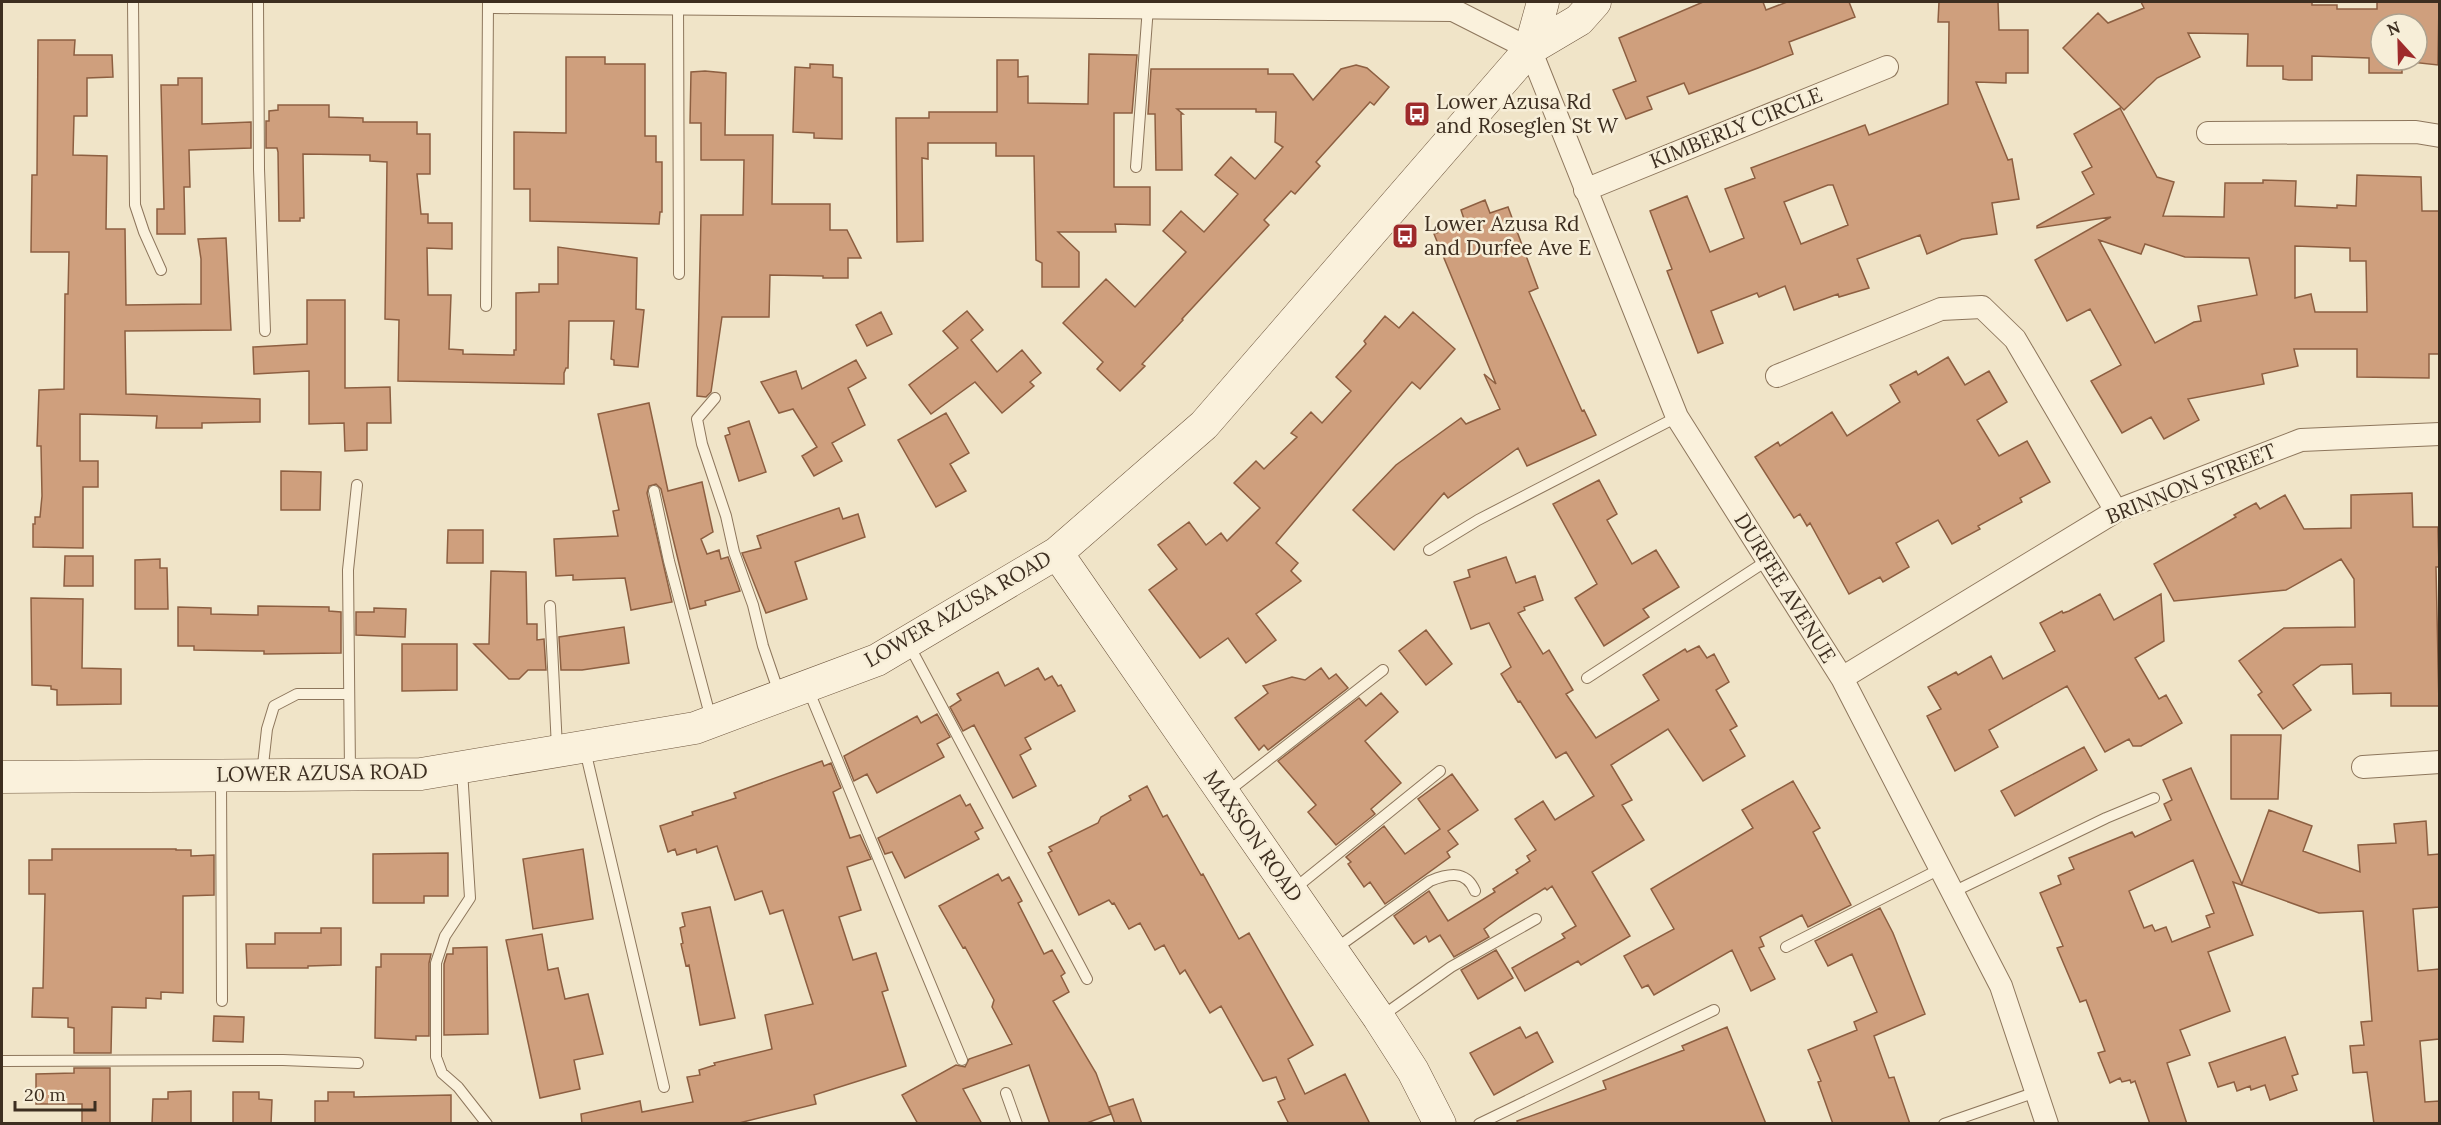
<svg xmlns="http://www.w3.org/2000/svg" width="2441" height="1125" font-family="Lora,serif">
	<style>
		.building { fill: #cf9f7d; stroke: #8d5f41; stroke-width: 1.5; fill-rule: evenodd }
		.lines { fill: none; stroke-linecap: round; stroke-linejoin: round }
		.lane-casing { stroke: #8d765c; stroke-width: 12 }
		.street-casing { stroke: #8d765c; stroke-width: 24 }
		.secondary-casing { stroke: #6f573f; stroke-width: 33 }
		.lane { stroke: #faf1dc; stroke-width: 10 }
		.street { stroke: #faf1dc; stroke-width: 22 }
		.secondary { stroke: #faf1dc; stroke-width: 32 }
		.labels { text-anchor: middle; stroke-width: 5; stroke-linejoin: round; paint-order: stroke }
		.poi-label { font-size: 21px; fill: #3d2e20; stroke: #f7eed8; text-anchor: start }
		.street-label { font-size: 21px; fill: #3d2e20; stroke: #f7eed8 }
	</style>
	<rect width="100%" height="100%" fill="#f0e4c8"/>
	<path class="building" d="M1703,2H1763L1766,10L1787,2H1849L1855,17L1789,42L1793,54L1758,68L1689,94L1684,83L1647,97L1652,109L1626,119L1613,90L1636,81L1619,38Z
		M1939,2H1998L1999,30H2028V73H2006V83L1976,82L2008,160L2012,159L2019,199L1992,203L1997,234L1962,239L1927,254L1920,235L1857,259L1869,288L1839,297L1838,294L1794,310L1785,286L1759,297L1757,293L1711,311L1723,343L1698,353L1667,271L1672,269L1650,211L1687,196L1710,252L1744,238L1725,189L1755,178L1751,168L1865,125L1869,135L1948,104L1949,22H1938ZM1828,185H1833L1848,225L1801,244L1784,202Z
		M2141,2H2312V5H2337V9H2377V2H2439L2438,65L2402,61V73H2369V58L2312,56V80H2289L2283,79V66H2247L2248,34L2188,33L2200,57L2157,78L2124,110L2063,48L2098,13L2108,23L2144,8ZM2381,24H2417V60H2381Z
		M38,40H75L74,55H112L113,77L87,78V116H74L73,155L107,156L106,229H125L126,305L201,304V259L198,239L226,238L231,330L125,331L126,394L260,399V422L202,423V428H156L157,416L80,414V461H98V487H83V548L33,547V524H35V517H40L42,496L41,446H37L39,390L64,389L65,294H68L69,252H31L32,175H37Z
		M1089,54L1137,55L1132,113H1114V187H1150V225L1115,224L1116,232H1058L1079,252V287H1042V263L1036,260L1034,156H996V143H928V159L922,158L923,241L897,242L896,118H929V112H997V60H1018V77L1028,76V103L1088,104Z
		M566,57H605V64H645V136H656V162H662V212H660L659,224L530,221V189H514V132L566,133Z
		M810,64L833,65V77L842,78V139L814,138V133L793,132L795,67L810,68Z
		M1356,65L1367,68L1389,87L1374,105L1370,102L1316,162L1320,166L1295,194L1291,191L1264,220L1269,225L1182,319L1183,320L1142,364L1145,366L1120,391L1097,369L1103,362L1063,323L1106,279L1135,307L1186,252L1163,231L1181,211L1204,232L1238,194L1215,175L1231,157L1255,179L1283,147L1275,142L1276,112H1256V109H1177L1183,114H1181L1182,170H1156L1155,114H1148L1151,69H1268V74H1293L1313,100L1341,69Z
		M705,71L726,73L725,135H773L772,204H830V230H847L861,258H848V278H823V276L770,275L769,317H722L711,392L706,397L697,396L701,215H743L744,160H701V123H690L691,72Z
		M178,78H202V124L251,122V148L189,150L190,187H184L185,234H157V209H164L161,85H178Z
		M278,105H329V117L363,118V122H417V134H430V174H417L421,214H428V223H452V249L427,248L428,295H451L449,349L463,350V354L514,355V350H516V293L539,292V284H558V247L637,258L636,309L644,310L638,367L614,365V360L611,359L614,321H569L568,368H566L564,373V384L398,381L399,320L385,319L387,162L370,161V155L303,154L304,218H300V221H279L278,152L277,148H266V121H269V111L278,110Z
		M2120,108L2157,177L2174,182L2163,216L2224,217L2225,183H2263V180L2296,181L2295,206L2337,208V205L2356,206L2357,175L2421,177L2422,211H2439V354H2429V378L2357,377V349H2294L2298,366L2262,374L2264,384L2188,399L2199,420L2164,439L2151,417L2122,433L2091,381L2121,365L2090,309L2067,321L2035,260L2111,217L2037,228V226L2094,194L2082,172L2092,167L2074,134ZM2099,240L2141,254L2145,244L2185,257L2249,258L2257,295L2198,306L2201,321L2194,322L2155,343ZM2295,246L2350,248V261H2366L2367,312H2315L2311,294L2295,298Z
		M1485,200L1490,213L1508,207L1538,288L1529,292L1582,411L1584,410L1596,435L1527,466L1518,448L1448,498L1444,493L1394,550L1353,510L1396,465L1461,418L1466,424L1500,409L1484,374L1496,384L1434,234L1465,222L1461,210Z
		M307,300H345V388L390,387L391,423H367V450L345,451L344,423L309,424V371L254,374L253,347L307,344Z
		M967,311L983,330L971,340L997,372L1022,350L1041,373L1030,382L1034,386L1002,413L975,382L931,414L909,385L958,348L943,331Z
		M881,312L892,334L867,346L856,325Z
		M1413,312L1455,349L1420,389L1412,382L1276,543L1298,563L1291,571L1301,581L1256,614L1276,640L1246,663L1228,638L1200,658L1149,590L1177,569L1158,545L1189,522L1206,545L1221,533L1227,541L1260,508L1234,483L1256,461L1264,469L1297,437L1291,433L1311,412L1322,423L1351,391L1336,377L1366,344L1364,341L1385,316L1399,328Z
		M1948,357L1965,385L1989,371L2007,402L1977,420L1999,456L2027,441L2050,482L2020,498L2022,502L1978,526L1980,529L1952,544L1938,520L1896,543L1909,567L1883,582L1880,577L1849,594L1810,523L1807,526L1800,514L1794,518L1755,457L1778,442L1780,446L1832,412L1847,436L1900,402L1890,385L1916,371L1918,375Z
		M856,360L866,378L848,388L865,425L832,443L842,461L814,476L802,456L817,447L793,409L779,413L761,382L796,371L802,389Z
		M649,403L668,491L702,482L713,532L701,539L707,554L719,550L721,559L728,557L740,591L705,601L706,605L690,609L661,489L656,484L649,486L647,493L672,602L631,610L625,578L573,580V575L556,576L554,539L618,536L613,511L619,510L598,414Z
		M946,413L969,453L950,464L966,491L936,507L898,440Z
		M749,421L766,472L739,481L725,436L730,434L728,428Z
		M281,471L321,472L320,510H281Z
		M1599,480L1617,514L1607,520L1632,564L1656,550L1679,587L1643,609L1649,617L1604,646L1575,598L1597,584L1553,504Z
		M2412,493L2413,527H2438L2439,567H2436L2439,706H2391V693L2353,694L2352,664L2321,665L2293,685L2311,710L2283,729L2258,695L2262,692L2239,661L2284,628L2355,627L2354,579L2341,559L2286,590L2174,601L2154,564L2236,517L2234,515L2256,503L2260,509L2285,495L2304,529L2351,528V495Z
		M839,508L843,519L858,514L865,537L795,562L807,599L766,613L742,553L761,548L757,536Z
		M448,530H483V563H447Z
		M65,556H93V586H64Z
		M1506,557L1516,583L1535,576L1543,600L1524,607L1525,610L1518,613L1543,654L1549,650L1573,690L1566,694L1596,738L1659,700L1643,675L1685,649L1687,652L1699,646L1707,658L1714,654L1729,682L1716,690L1737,726L1730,730L1745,756L1703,781L1668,729L1611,765L1632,800L1622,805L1644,840L1592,872L1630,936L1581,965L1578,961L1525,991L1512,968L1565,938L1562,934L1576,926L1552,886L1547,890L1545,888L1500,917L1484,929L1489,937L1454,957L1440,935L1429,942L1426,936L1414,944L1394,916L1429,891L1448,921L1495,892L1493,889L1518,873L1516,870L1530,861L1527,856L1536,850L1515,819L1543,801L1555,820L1594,796L1566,752L1556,758L1520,701L1518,702L1501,674L1511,667L1489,623L1471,629L1454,582L1470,577L1468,570Z
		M160,559V568H167L168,609H135V560Z
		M491,571L526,572L527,624H537V640L544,639L546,670H528L519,679H509L474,644H489Z
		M2100,594L2114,620L2161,594L2164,641L2135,658L2159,699L2166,695L2182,723L2141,746H2133L2129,739L2105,752L2067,686L1989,730L1998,747L1955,771L1927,716L1941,709L1928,687L1956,672L1958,675L1991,656L2003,679L2055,651L2040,623L2062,611L2063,613L2069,611Z
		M31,598L83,599L82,668L121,669V704L57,705V690L51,689V686L32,685Z
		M258,606L329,607V611L341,612V653L264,654V651H258L194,650V646H178V607L211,608V614L258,615Z
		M374,608L406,609L405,637L356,635V612H374Z
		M624,627L629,663L582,670H561L559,637Z
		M1426,630L1452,664L1426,685L1399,651Z
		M402,644H457V690L402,691Z
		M1038,668L1045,680L1052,676L1058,686L1061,685L1075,711L1025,738L1031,749L1020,755L1036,786L1013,798L974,725L963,731L950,707L961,700L957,694L998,672L1005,686Z
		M1321,668L1329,679L1336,674L1348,688L1268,750L1264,745L1259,750L1235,718L1268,693L1263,686L1292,677L1305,680Z
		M1381,693L1398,712L1365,741L1401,783L1371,809L1375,814L1336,845L1308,812L1316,805L1278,761L1359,698L1366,706Z
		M937,714L950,737L937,744L944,757L877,793L867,774L854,781L844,756L917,716L921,723Z
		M2231,735H2281L2278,799H2231Z
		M2084,747L2097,770L2015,816L2001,791Z
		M822,761L824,766L831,763L841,788L833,792L850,838L860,835L871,859L847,867L861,910L839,917L853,960L876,953L888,990L882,992L906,1066L814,1095L816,1104L735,1124H582L581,1114L640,1101L642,1112L693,1102L687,1077L700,1075L699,1070L715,1065L714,1063L772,1049L765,1015L813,1004L783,910L770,914L762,891L735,900L717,846L697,853L696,849L677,855L675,849L668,852L660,826L693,815L692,812L736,798L734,793Z
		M2191,768L2242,884L2269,810L2312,826L2303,851L2360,872L2358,845L2396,843L2394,824L2426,821L2428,855L2439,854V907L2413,909L2418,971L2439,969V1039L2420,1041L2425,1102L2439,1101V1124H2374L2367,1072L2353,1073L2350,1046L2364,1045L2361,1022L2372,1021L2363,911L2319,913L2233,882L2253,935L2208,952L2230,1011L2180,1030L2190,1055L2167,1063L2187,1124H2150L2135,1081L2131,1083L2130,1080L2122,1082L2120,1078L2110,1083L2098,1053L2105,1051L2086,1000L2080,1002L2057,948L2063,946L2040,893L2061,884L2058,876L2074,869L2069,858L2132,832L2135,837L2171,820L2164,804L2172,800L2163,780ZM2193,860L2214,913L2206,916L2210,927L2172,942L2166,927L2155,931L2152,925L2144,928L2129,891Z
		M1452,774L1478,810L1448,831L1458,844L1447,852L1450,857L1385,904L1370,882L1364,887L1348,864L1351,862L1346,857L1384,826L1405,854L1440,829L1418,799Z
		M1793,781L1820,828L1813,832L1851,905L1808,927L1802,915L1760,937L1764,946L1759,948L1775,979L1751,991L1732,950L1654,995L1648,985L1642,988L1624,956L1674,929L1651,889L1753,828L1742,810Z
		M1147,786L1163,817L1167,815L1201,875L1203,874L1239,939L1249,933L1313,1045L1288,1059L1305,1094L1345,1074L1370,1124H1289L1278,1102L1285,1099L1276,1077L1263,1081L1221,1006L1210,1013L1185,970L1180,974L1164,945L1155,950L1140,923L1129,929L1114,903L1112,904L1109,900L1079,915L1048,853L1052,851L1049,847L1098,823L1101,817L1131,800L1129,796Z
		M960,795L966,806L970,804L983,828L975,832L979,839L905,878L892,852L885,854L878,838Z
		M52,849H176V850H191V856L214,855V895L183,896V993L161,992V999L146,998V1008L112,1007L111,1053H74V1028L68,1027V1018L32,1017L33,988H43L45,894H29V860H52Z
		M583,849L593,919L533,929L523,859Z
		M448,853V896H424V903H373V854Z
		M998,874L1002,881L1009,877L1022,901L1018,903L1044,954L1052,950L1065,973L1061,976L1069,992L1053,1001L1096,1073L1111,1114L1084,1124H1050L1029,1065L963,1089L982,1124H918L902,1095L956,1065L965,1067L969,1059L1012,1044L992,1007L994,1000L965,947L963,948L939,906Z
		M710,907L735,1018L700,1025L689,965L686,966L681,944L683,943L680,928L685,926L682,913Z
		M1880,908L1893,933L1925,1014L1874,1036L1889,1078L1894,1077L1910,1124H1833L1818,1082L1821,1081L1808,1050L1857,1030L1854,1022L1877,1012L1852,954L1828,966L1815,941Z
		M321,928H341V965L308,966V968H247L246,944H275V933H321Z
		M542,934L548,970L558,968L565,999L588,994L603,1054L574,1060L580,1089L540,1098L506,940Z
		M487,947L488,1034L444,1035V964L447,954H453V948Z
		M1496,950L1513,978L1478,999L1461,970Z
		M381,954H431L429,963V1036H416V1040L375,1038L376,967H381Z
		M214,1016L244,1017L243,1042L213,1041Z
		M1520,1027L1526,1038L1537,1032L1553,1062L1494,1095L1470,1053Z
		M1727,1027L1766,1124H1518L1517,1121L1606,1089L1603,1081L1684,1050L1682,1046Z
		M2285,1037L2298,1074L2292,1076L2297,1090L2270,1100L2265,1085L2251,1090L2250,1086L2237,1091L2234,1082L2218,1087L2209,1063Z
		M74,1068H110V1124H82V1104H36V1074L74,1073Z
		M191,1091V1124H152L153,1099H168V1092Z
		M233,1092H259V1099L272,1100L271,1124H233Z
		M328,1092H354V1097L451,1095V1124H315V1101H328Z
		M1133,1099L1142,1124H1115L1109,1107Z"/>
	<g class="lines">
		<g class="lane-casing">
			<path id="lane" d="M133,2L135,205L144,232L161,270
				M258,2L259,169L265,331
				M678,3L679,274
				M1136,167L1148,7
				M486,306L488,2
				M715,398L697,419L702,444L726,516L734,552L753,605L763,646L779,693
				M654,491L669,561L711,719
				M1429,550L1478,520L1677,417
				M550,606L557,748
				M909,645L1087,979
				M1587,678L1768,560
				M808,689L962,1060
				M585,750L664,1087
				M462,770L470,898L445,936L436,963V1057L442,1073L458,1087L487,1124
				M350,771L348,570L357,485
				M262,774L267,729L274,706L297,694H349
				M221,778L222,1001
				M1227,792L1383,670
				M1294,889L1440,771
				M1953,892L2106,818L2154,798
				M1786,947L1940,869
				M1335,949L1430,881C1447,874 1466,869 1475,891
				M1382,1016L1451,967L1536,919
				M2,1061L283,1060L358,1063
				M1006,1093L1017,1124
				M1479,1124L1714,1010
				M1944,1124L2036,1092"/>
		</g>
		<g class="street-casing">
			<path id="street" d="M494,2L1453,10L1530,49L1677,417L1842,678L2001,986L2047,1124
				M2208,133L2416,132L2440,136
				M1585,190L1887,67
				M1777,376L1941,309L1982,307L2015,339L2116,511
				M1842,678L2116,511L2301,440L2440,434
				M2363,767L2440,762"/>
		</g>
		<g class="secondary-casing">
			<path id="secondary" d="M1530,49L1543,2
				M1057,553L1379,1018L1413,1071L1440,1124
				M2,777L421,774L695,728L877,660L1057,553L1204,425L1530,49L1579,20L1595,2"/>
		</g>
		<use href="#lane" class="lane"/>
		<use href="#street" class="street"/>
		<use href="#secondary" class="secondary"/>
	</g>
	<defs>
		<g id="bus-square" transform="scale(1.35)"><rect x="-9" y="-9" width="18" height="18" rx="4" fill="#9e2a2b" stroke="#f7eed8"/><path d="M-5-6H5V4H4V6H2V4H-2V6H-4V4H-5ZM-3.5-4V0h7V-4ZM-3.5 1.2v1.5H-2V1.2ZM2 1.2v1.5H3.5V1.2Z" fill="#fff"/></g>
	</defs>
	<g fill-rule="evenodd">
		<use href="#bus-square" x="1417" y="114"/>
		<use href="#bus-square" x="1405" y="236"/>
	</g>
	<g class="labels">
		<g class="poi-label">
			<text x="1436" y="109">Lower Azusa Rd<tspan x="1436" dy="24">and Roseglen St W</tspan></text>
			<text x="1424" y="231">Lower Azusa Rd<tspan x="1424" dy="24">and Durfee Ave E</tspan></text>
		</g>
		<g class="street-label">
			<text transform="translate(1736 128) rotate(-22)" y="7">KIMBERLY CIRCLE</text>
			<text transform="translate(2191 484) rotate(-22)" y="7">BRINNON STREET</text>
			<text transform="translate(1785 588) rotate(58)" y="7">DURFEE AVENUE</text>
			<text transform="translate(958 609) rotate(-30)" y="7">LOWER AZUSA ROAD</text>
			<text transform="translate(322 773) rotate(-1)" y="7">LOWER AZUSA ROAD</text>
			<text transform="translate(1253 836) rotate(55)" y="7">MAXSON ROAD</text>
		</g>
	</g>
	<rect width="2441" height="1125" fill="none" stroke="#3d2e20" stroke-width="6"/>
	<g transform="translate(2399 42) rotate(338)"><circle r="28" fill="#f7eed8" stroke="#ada18e" stroke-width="1.5"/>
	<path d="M0-4.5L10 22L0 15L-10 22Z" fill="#9e2a2b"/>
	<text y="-9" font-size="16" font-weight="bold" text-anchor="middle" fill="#3d2e20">N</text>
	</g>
	<path d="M15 1101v9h80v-9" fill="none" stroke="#3d2e20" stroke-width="3"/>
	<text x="24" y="1101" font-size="18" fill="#3d2e20" stroke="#f7eed8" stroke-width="4.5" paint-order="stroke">20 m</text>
</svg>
